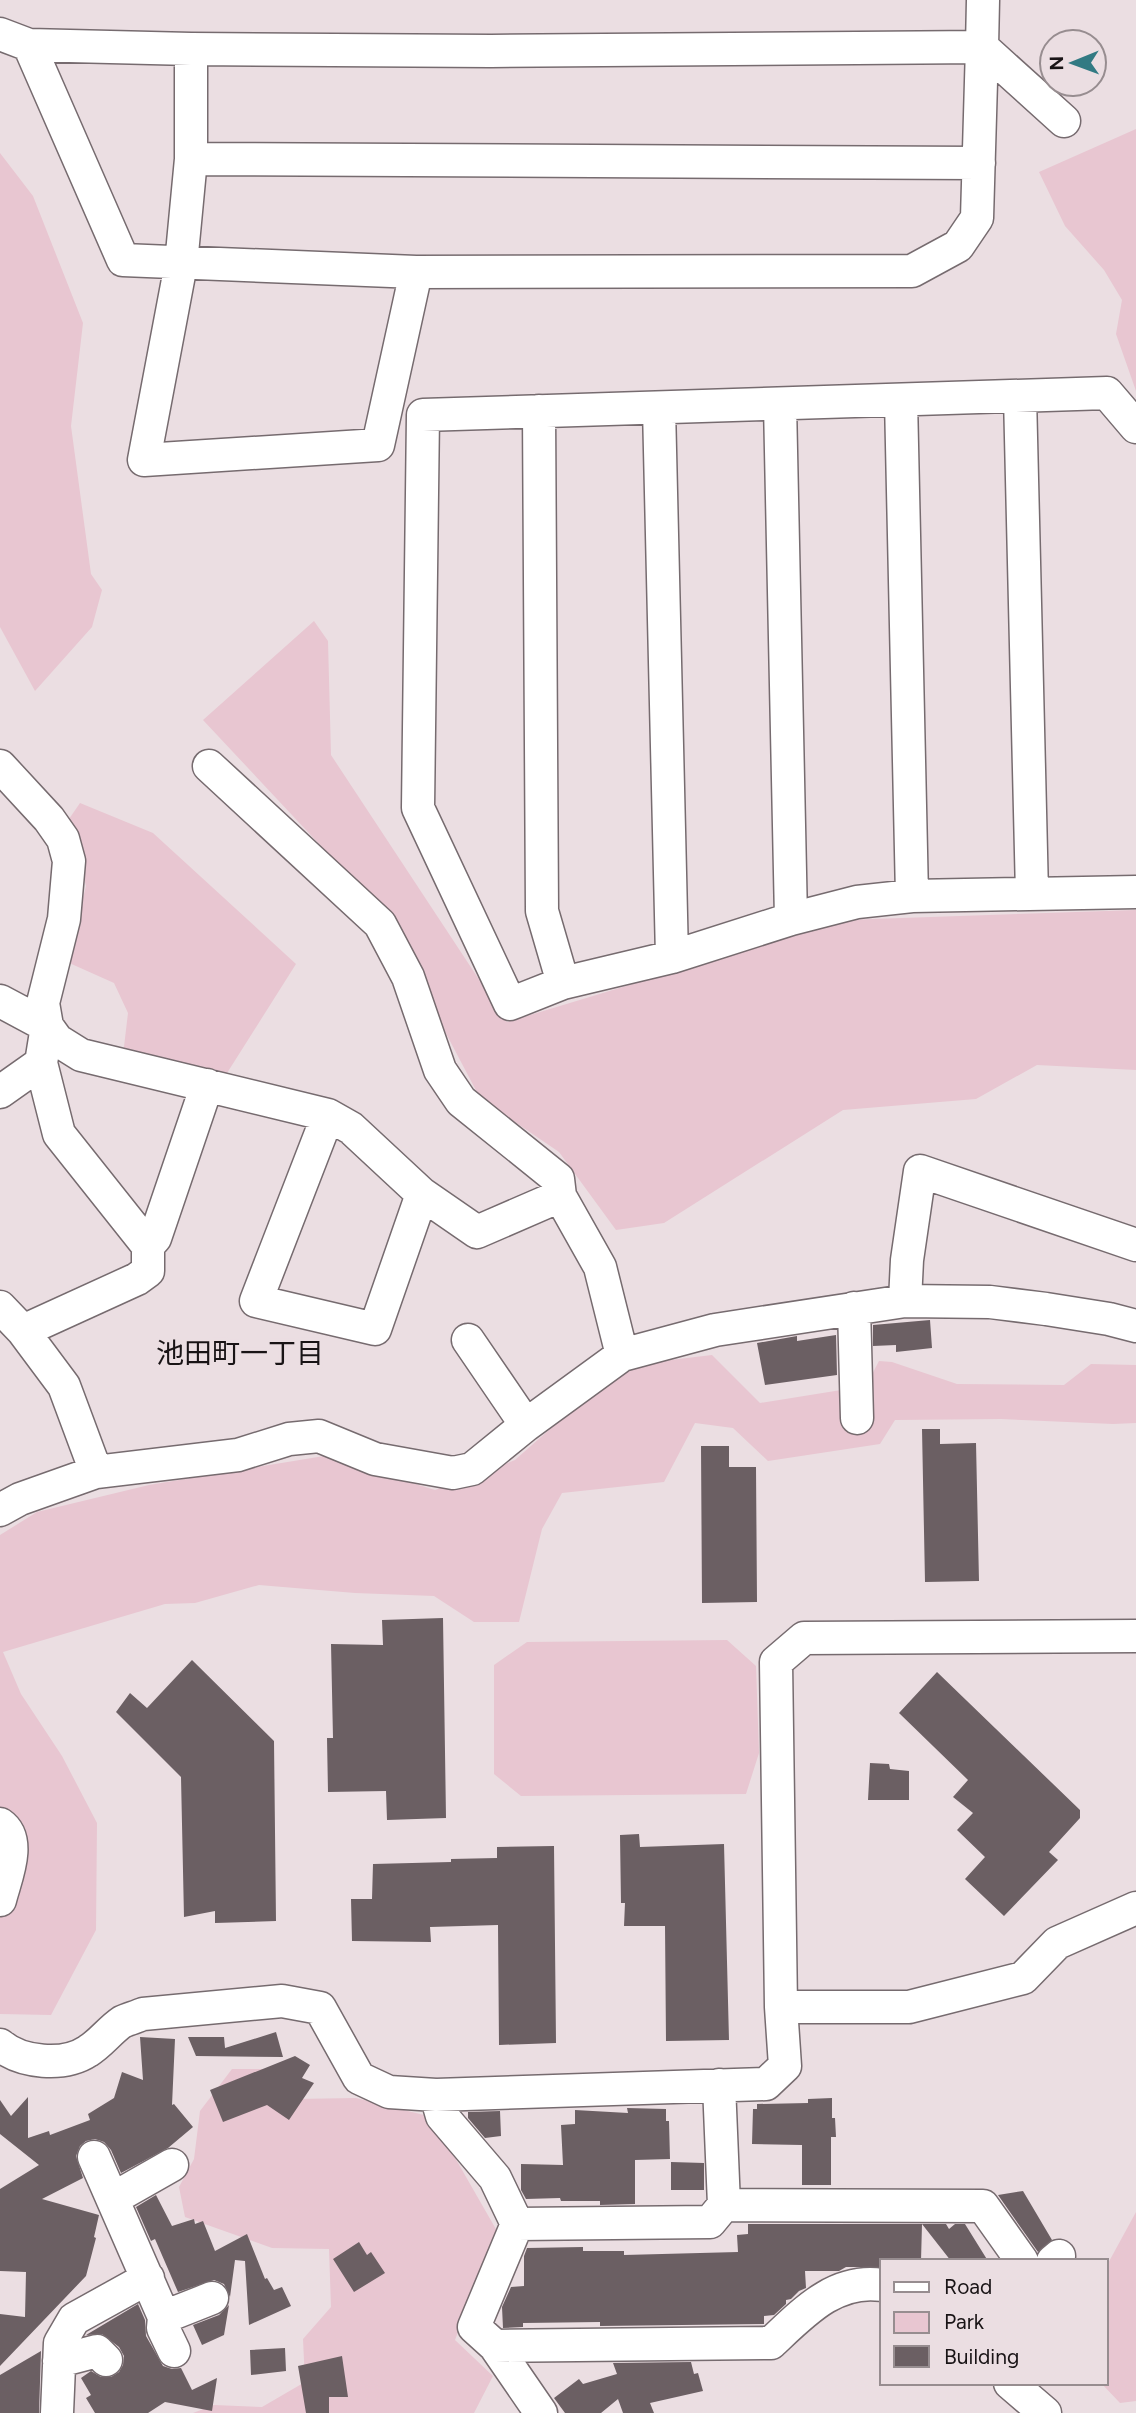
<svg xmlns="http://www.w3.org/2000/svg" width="1136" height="2413" font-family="Figtree,'Noto Sans JP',sans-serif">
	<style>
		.green { fill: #e8c6d1 }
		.building { fill: #6b5f63 }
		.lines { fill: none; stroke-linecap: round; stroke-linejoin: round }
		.minor-casing { stroke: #766b6f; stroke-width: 35 }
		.minor { stroke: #fff; stroke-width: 32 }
		.labels { text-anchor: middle; stroke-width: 7; stroke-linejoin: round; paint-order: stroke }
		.neighbourhood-label { font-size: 28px; fill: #191416; stroke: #ebdee2 }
	</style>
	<rect width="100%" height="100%" fill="#ebdee2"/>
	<path class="green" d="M1136,129V391L1116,334L1122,300L1104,270L1065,226L1039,172Z
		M0,153L33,196L83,323L71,426L91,574L102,590L92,627L35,691L0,627Z
		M314,621L328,641L331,755L507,1022L844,920L1136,910V1070L1037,1065L976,1099L843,1110L664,1223L616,1230L559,1152L480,1098L381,910L203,720Z
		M80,803L153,833L296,964L222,1081L123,1055L128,1013L114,983L67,962L86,886L69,819Z
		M712,1355L760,1403L866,1386L879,1361L892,1362L957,1384L1064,1385L1091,1364L1136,1365V1423L1113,1424L1001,1419L895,1420L880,1444L768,1461L733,1428L695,1423L664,1482L562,1493L542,1529L519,1622H474L434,1596L355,1593L259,1585L195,1603L165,1604L3,1652L21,1694L62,1756L97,1823L96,1930L51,2015L0,2014V1535L37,1512L149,1485L324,1456L435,1490L515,1460L567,1414L637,1364Z
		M727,1640L756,1666L759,1753L746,1794L521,1796L494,1774V1665L527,1642Z
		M232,2069H269L294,2099L356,2098L424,2115L450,2149L497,2231L455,2340L493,2376L474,2413H193L214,2405L262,2407L305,2382L303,2339L331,2307L329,2249L272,2248L185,2217L179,2187L194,2159L200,2111Z
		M1136,2212V2401L1120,2403L1101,2383H1106V2267Z"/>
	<path class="building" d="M930,1320L932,1348L896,1352V1345L873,1346V1325Z
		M836,1335L837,1375L765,1385L757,1343L797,1336V1341Z
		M922,1429H940V1444L976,1443L979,1581L925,1582Z
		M701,1446H729V1467H756L757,1602L702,1603Z
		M443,1618L446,1818L387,1820L386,1791L328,1792L327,1738H333L331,1644L383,1645L382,1620Z
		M192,1660L274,1741L276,1921L215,1923V1911L184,1917L181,1777L116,1712L130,1693L147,1708Z
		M937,1672L1080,1810V1818L1049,1852L1058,1860L1004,1916L965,1879L985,1857L957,1830L973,1813L953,1797L968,1780L899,1713Z
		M870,1763L889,1764L890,1769L909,1771V1800H868Z
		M639,1834L640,1847L724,1844L729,2040L666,2041L665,1926H624L625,1903H621L620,1835Z
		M554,1846L556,2043L499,2045L498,1925L430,1927L431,1942L352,1941L351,1899H372L373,1864L451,1862V1859L497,1858V1847Z
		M276,2032L283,2057L196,2056L188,2037H224L225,2048Z
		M140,2037L175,2039L172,2105L174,2104L193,2127L168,2148L121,2173L111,2150L104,2142L95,2139L86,2141L80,2146L76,2156L83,2178L42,2199L99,2215L94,2237L96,2238L86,2276L0,2366V2314L25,2317L26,2272L0,2271V2189L39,2165L0,2134V2100L11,2116L28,2097V2138L49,2131L50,2135L90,2120L88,2114L114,2098L122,2072L143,2080Z
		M295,2056L310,2065L302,2078L314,2083L289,2120L267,2105L223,2122L210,2090Z
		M832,2098V2118H835L836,2137H831V2185H802V2145L752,2144L753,2109H757V2104L808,2103V2099Z
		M627,2108L666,2109V2121H669L670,2159L635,2160V2204L600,2205V2201H561L560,2198L526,2199L521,2190V2164L563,2165L561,2125L575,2124V2110L628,2113Z
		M500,2111L501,2136L485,2138L468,2118V2112Z
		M671,2162L704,2163V2190H671Z
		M1023,2191L1052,2240L1038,2252L998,2195Z
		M156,2195L172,2226L194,2219L195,2224L203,2221L215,2251L247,2234L265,2279L267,2278L274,2290L282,2287L291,2306L249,2325L245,2261L235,2260L230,2297L224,2284L214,2280L178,2292L155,2239L151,2241L136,2207Z
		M748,2224H922L921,2261H882V2267H846L839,2271H805L806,2288L799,2291L791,2299L786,2300V2304L774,2315L764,2316V2324L600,2326V2322L523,2323V2327L503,2328L502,2307L511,2287L524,2286V2256L527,2248L583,2247V2251H624V2255L738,2252L737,2235L748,2234Z
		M922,2224H946L949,2229L955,2224H965L988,2261H951Z
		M359,2242L367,2255L371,2252L385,2273L354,2292L333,2259Z
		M138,2304L145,2320L146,2336L163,2366L172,2369L181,2368L192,2390L217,2378L212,2411L165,2402L148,2413H95L86,2398L91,2395L81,2378L91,2371L101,2377H111L119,2372L123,2365L124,2356L119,2347L102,2334L86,2335Z
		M229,2305L224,2335L202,2345L193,2325L219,2315Z
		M285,2348L286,2371L251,2375L250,2350Z
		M41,2351L39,2413H0V2375Z
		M342,2356L348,2397H329V2413H306L298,2366Z
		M691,2362L694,2374L698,2373L703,2391L650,2403L654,2413H623L618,2399L601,2413H565L554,2398L579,2379L583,2384L617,2374L613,2363Z"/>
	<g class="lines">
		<g class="minor-casing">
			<path id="minor" d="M0,34L29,45L191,49L491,51L982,47L983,0
				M29,45L123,260L416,272L912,271L958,246L977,218L982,47
				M982,47L1064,121
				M191,49V159
				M416,272L378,445L144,460L181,264L191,159L979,163
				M1020,396L1032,894
				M901,400L912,896
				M780,404L791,919
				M659,408L672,957
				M539,411L542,911L563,983
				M1136,427L1107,393L423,415L418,808L510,1004L563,983L672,957L791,919L857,902L912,896L1136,892
				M0,766L49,819L63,839L69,861L64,919L43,1003L47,1026L41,1063L59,1134L148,1246V1271L137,1279L23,1331L64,1386L96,1472
				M209,766L380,924L408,977L440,1070L461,1101L558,1179L560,1196L600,1267L622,1355
				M0,1001L47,1026L57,1040L81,1055L328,1115L351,1128L422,1194L477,1232L560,1196
				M0,1092L41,1063
				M328,1115L256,1301L375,1329L422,1194
				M148,1246L155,1238L207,1085
				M905,1301L907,1260L920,1171L1136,1245
				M0,1307L23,1331
				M854,1308L857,1418
				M468,1340L526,1425
				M0,1510L20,1499L96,1472L238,1455L289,1439L319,1436L375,1459L453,1473L472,1469L526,1425L622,1355L715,1330L905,1301L990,1302L1046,1309L1109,1319L1136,1326
				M0,1824C23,1840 5,1879 0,1900
				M781,2007H909L1023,1978L1057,1943L1136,1908
				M0,2045C21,2063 64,2067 88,2051C101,2043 110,2030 122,2022C128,2019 136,2017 143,2014L282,2001L320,2008L359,2078L389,2092L436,2095L766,2084L785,2066L781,2007L776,1662L804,1638L1136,1636
				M436,2095L442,2116L495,2178L517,2224L710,2222L724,2205L719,2085
				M94,2157L164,2317L212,2298
				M114,2198L172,2165
				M724,2205L983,2206L1022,2261
				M517,2224L474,2327L495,2346L541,2413
				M1053,2261L1059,2256
				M164,2317L163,2328L174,2351
				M495,2346L771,2343C803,2313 835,2278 882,2285
				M59,2361L97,2351L106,2360
				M1010,2383L1045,2413
				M57,2413L60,2343L74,2319L148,2278"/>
		</g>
		<use href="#minor" class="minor"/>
	</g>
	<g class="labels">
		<g class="neighbourhood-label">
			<text x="240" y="1363">池田町一丁目</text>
		</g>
	</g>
	<rect x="880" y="2259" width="228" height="126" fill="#ebdee2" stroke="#978d90" stroke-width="2"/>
	<rect x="894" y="2282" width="35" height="10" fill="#ffffff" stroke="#978d90" stroke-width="2"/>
	<text x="944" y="2294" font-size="21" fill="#191416">Road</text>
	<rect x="894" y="2312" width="35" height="21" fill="#e8c6d1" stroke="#978d90" stroke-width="2"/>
	<text x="944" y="2329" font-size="21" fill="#191416">Park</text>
	<rect x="894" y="2346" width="35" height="21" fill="#6b5f63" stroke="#978d90" stroke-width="2"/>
	<text x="944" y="2364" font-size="21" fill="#191416">Building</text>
	<g transform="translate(1073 63) rotate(269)"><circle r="33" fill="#ebdee2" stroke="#978d90" stroke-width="2"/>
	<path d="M0-5L12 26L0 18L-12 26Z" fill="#327a83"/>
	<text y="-10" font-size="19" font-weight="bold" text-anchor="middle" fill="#191416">N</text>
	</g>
</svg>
